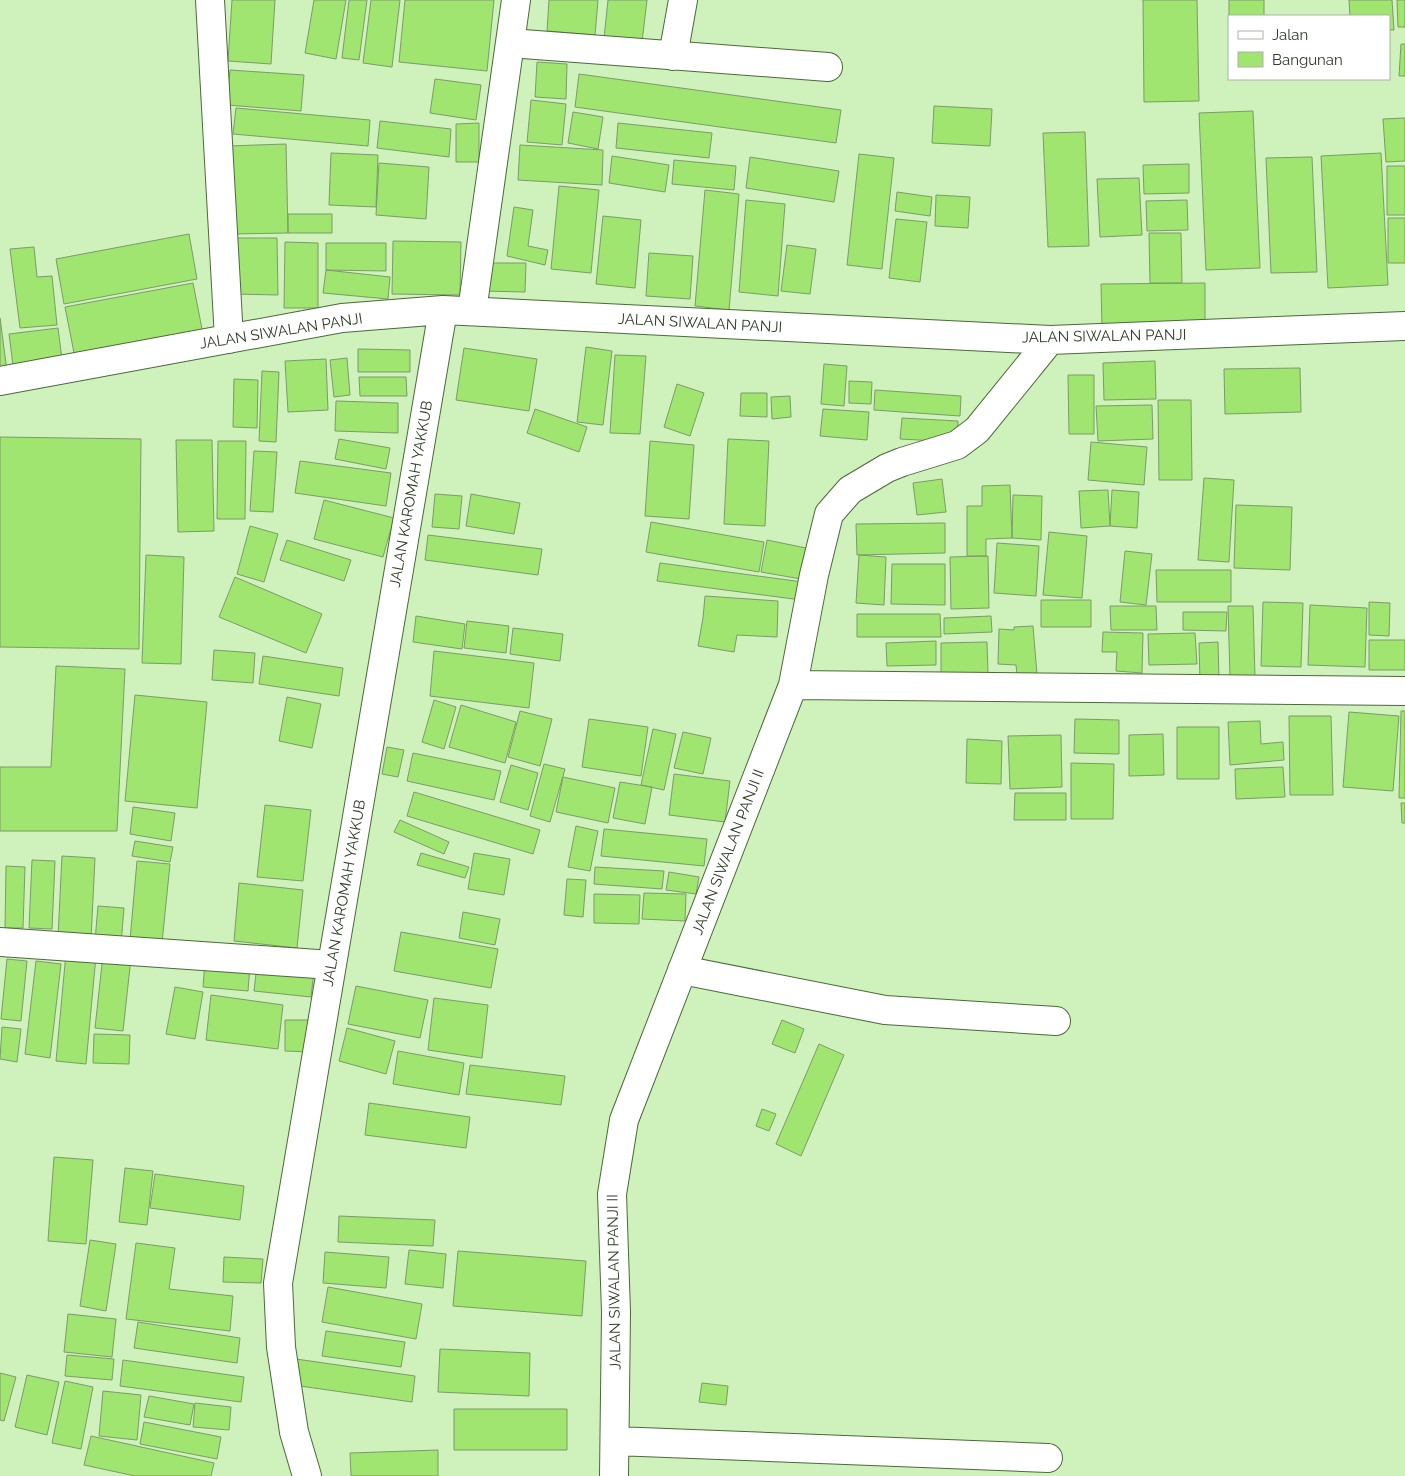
<svg xmlns="http://www.w3.org/2000/svg" width="1405" height="1476" font-family="Raleway,sans-serif">
	<style>
		.building { fill: #9fe56f; stroke: #7c9b69 }
		.lines { fill: none; stroke-linecap: round; stroke-linejoin: round }
		.minor-casing { stroke: #4c693a; stroke-width: 30 }
		.minor { stroke: #fff; stroke-width: 28 }
		.labels { text-anchor: middle; stroke-width: 4.5; stroke-linejoin: round; paint-order: stroke }
		.street-label { font-size: 15px; fill: #2f3c27; stroke: #fff }
	</style>
	<rect width="100%" height="100%" fill="#cff1bb"/>
	<path class="building" d="M232,0H275L271,64L228,61Z
		M314,0H346L336,59L305,53Z
		M349,0H367L359,60L342,58Z
		M371,0H400L392,67L363,63Z
		M405,0H494L487,71L399,62Z
		M549,0H598L595,35L547,31Z
		M608,0H647L642,42L604,38Z
		M1143,0H1197L1199,101L1144,102Z
		M1229,0H1264V16H1229Z
		M1349,0H1392L1394,30H1389V16H1350Z
		M1397,0H1405V27H1398Z
		M1401,44H1405V76H1399Z
		M537,62L567,64L566,99L535,97Z
		M230,70L304,75L301,111L227,105Z
		M579,74L841,110L836,143L575,107Z
		M435,79L481,85L476,120L430,113Z
		M531,100L566,104L562,145L527,142Z
		M934,106L992,109L990,146L932,143Z
		M236,108L370,120L368,146L233,134Z
		M1253,111L1260,268L1206,270L1199,113Z
		M573,112L603,117L598,149L568,143Z
		M1405,118V161L1386,162L1383,119Z
		M380,121L451,129L449,157L377,148Z
		M479,123V162H456V124Z
		M618,123L712,133L709,158L616,148Z
		M1085,132L1089,246L1048,247L1043,133Z
		M286,144L288,233L231,234L228,146Z
		M520,145L603,150L602,185L518,180Z
		M331,153L378,155L376,207L329,205Z
		M1381,153L1388,285L1328,288L1321,156Z
		M859,154L894,158L882,269L847,265Z
		M612,156L669,165L665,192L609,183Z
		M750,157L839,171L834,202L746,188Z
		M1312,157L1317,272L1271,273L1266,158Z
		M674,160L736,166L734,190L672,184Z
		M379,163L429,167L426,219L376,215Z
		M1189,164V193L1144,194L1143,165Z
		M1387,166H1405V215H1387Z
		M1139,178L1142,235L1100,237L1097,179Z
		M559,186L599,190L591,273L551,269Z
		M705,190L739,194L729,310L695,306Z
		M897,192L932,197L930,216L895,211Z
		M936,195L970,197L968,228L935,226Z
		M746,200L785,204L778,296L739,292Z
		M1187,200L1188,230L1147,231L1146,201Z
		M514,207L533,210L528,246L548,250L545,265L507,256Z
		M288,214H332V233H288Z
		M603,216L641,220L635,288L596,284Z
		M1388,218H1405V263H1388Z
		M896,219L927,222L920,282L889,278Z
		M1149,233H1181L1182,283H1150Z
		M189,234L197,279L64,304L56,259Z
		M232,238H277L278,295L232,294Z
		M393,241L461,242L460,295L392,294Z
		M285,242L318,243V308H284Z
		M326,243H386V271L326,270Z
		M787,245L816,249L810,294L781,291Z
		M34,247L37,277L52,276L57,325L20,328L10,249Z
		M649,253L693,256L690,299L646,296Z
		M482,263H526L525,292L481,291Z
		M326,270L390,277L388,299L323,293Z
		M193,283L203,334L75,358L65,307Z
		M1205,283V328H1102L1101,284Z
		M0,318L7,371L0,372Z
		M58,328L63,367L14,373L9,334Z
		M586,347L612,351L603,425L577,422Z
		M464,348L537,359L529,411L456,400Z
		M358,349L410,350V372H358Z
		M615,355L646,356L640,434L610,433Z
		M347,358L350,395L334,397L330,360Z
		M326,359L328,410L288,412L285,361Z
		M1155,361L1156,399L1104,400L1103,363Z
		M824,364L847,366L844,406L821,404Z
		M1300,368L1301,412L1225,414L1224,369Z
		M262,371L279,372L276,442L259,441Z
		M1068,375H1094V434H1069Z
		M359,377H406L407,396H360Z
		M234,379L258,380L257,428L233,427Z
		M849,381L872,382L871,404L849,403Z
		M677,384L704,393L690,436L664,427Z
		M875,390L961,396L960,416L874,410Z
		M741,393H767V417L740,416Z
		M790,396L791,417L772,419L771,397Z
		M1158,400H1191L1192,480H1159Z
		M336,401L398,403V433L335,431Z
		M1152,405L1153,439L1098,441L1096,406Z
		M535,409L587,427L579,452L527,433Z
		M823,409L869,412L867,440L820,436Z
		M902,418L958,421L957,442L900,439Z
		M0,437L141,439L139,649L0,647Z
		M339,439L390,448L386,469L335,459Z
		M728,439L769,441L765,526L724,524Z
		M176,440H212L214,531L178,532Z
		M218,441H246L245,519H217Z
		M650,441L694,445L689,519L645,516Z
		M1091,442L1147,447L1144,485L1088,480Z
		M254,451L277,452L273,512L250,511Z
		M300,461L391,473L386,506L295,493Z
		M1204,478L1234,480L1229,562L1198,560Z
		M942,479L946,512L917,515L913,483Z
		M1010,485L1012,538L986,539V556H967V506H982V486Z
		M1108,490L1110,526L1081,528L1079,491Z
		M1112,490L1139,492L1137,528L1110,526Z
		M435,494L462,496L459,529L432,527Z
		M471,494L520,503L514,534L466,526Z
		M1013,495L1042,496L1041,540L1012,538Z
		M324,500L394,518L383,557L314,539Z
		M1236,505L1292,507L1290,570L1234,568Z
		M651,522L764,542L759,572L646,552Z
		M945,523V553L857,555L856,524Z
		M250,526L278,534L264,582L237,574Z
		M1049,532L1087,536L1082,598L1043,595Z
		M428,535L542,549L538,575L425,560Z
		M287,540L351,560L344,581L280,560Z
		M767,540L806,548L801,579L761,572Z
		M997,543L1039,546L1036,596L994,593Z
		M1125,551L1152,554L1146,605L1120,602Z
		M146,555L184,557L181,664L142,663Z
		M859,555L886,557L884,605L856,603Z
		M988,556L989,608L951,609L950,557Z
		M660,563L803,582L801,600L657,581Z
		M892,564H945V605L891,604Z
		M1156,570H1231V602H1157Z
		M235,577L322,614L306,653L219,617Z
		M705,596L778,601L777,637L737,635L734,652L698,646L703,618Z
		M1041,600H1091V627H1041Z
		M1263,602L1303,603L1301,667L1261,666Z
		M1369,602L1390,603L1389,636L1369,635Z
		M1310,605L1367,608L1365,667L1308,665Z
		M1110,606H1156L1157,630H1111Z
		M1228,606H1253L1255,677L1230,678Z
		M1183,612H1227L1226,631L1183,630Z
		M857,614H940L941,637H857Z
		M416,616L465,624L462,649L413,642Z
		M991,616L992,632L944,634V618Z
		M467,621L509,626L506,653L464,648Z
		M1033,626L1037,674L1017,675L1016,665L998,664L999,629L1014,630V627Z
		M513,628L563,634L560,661L510,654Z
		M1103,632L1143,633L1142,673L1116,671L1117,652H1102Z
		M1195,633L1197,664L1149,665L1148,634Z
		M1369,640H1405V670H1369Z
		M936,641V665L887,666L886,643Z
		M987,642L988,673H941V643Z
		M1218,642L1219,681H1200L1199,643Z
		M214,650L255,653L253,683L212,680Z
		M434,651L534,663L529,708L430,696Z
		M263,656L343,668L339,696L259,684Z
		M56,666L125,669L117,831H0V767H51Z
		M135,695L207,702L197,808L125,801Z
		M287,697L321,704L312,748L279,741Z
		M434,700L456,707L444,749L422,742Z
		M461,705L516,722L505,763L449,747Z
		M520,711L552,719L540,766L508,757Z
		M1401,711H1405V798H1399Z
		M1349,712L1399,716L1393,791L1343,787Z
		M1289,716H1331L1333,795H1290Z
		M589,719L648,727L641,776L582,767Z
		M1075,719L1119,720V754L1074,753Z
		M1260,721L1261,744L1283,742L1284,760L1230,765L1228,722Z
		M1177,727H1219V779H1177Z
		M653,729L676,734L664,790L641,785Z
		M683,732L711,738L703,774L674,768Z
		M1163,734L1164,775L1129,776V735Z
		M1061,735L1062,787L1010,789L1008,736Z
		M967,739L1002,741L1001,784L966,783Z
		M387,747L404,750L398,777L382,774Z
		M413,753L501,771L494,800L407,781Z
		M1071,763L1114,764L1113,819H1071Z
		M544,764L565,769L550,822L530,816Z
		M511,765L538,773L528,810L500,802Z
		M1283,767L1285,797L1236,799L1235,769Z
		M674,774L730,781L725,822L669,815Z
		M563,777L615,788L608,823L556,812Z
		M620,782L652,787L645,824L613,818Z
		M414,792L540,830L533,854L407,816Z
		M1015,793H1066V820H1014Z
		M1401,803H1405V823H1402Z
		M265,805L311,810L303,881L257,877Z
		M133,807L175,813L171,841L130,834Z
		M400,820L449,842L444,854L394,832Z
		M576,826L598,831L590,871L568,867Z
		M604,829L707,839L704,866L601,856Z
		M135,841L173,847L170,862L132,856Z
		M421,853L469,867L465,878L417,865Z
		M474,853L510,859L504,895L468,889Z
		M62,856L95,858L91,939L58,937Z
		M32,860L55,861L52,929L29,928Z
		M137,861L170,864L162,943L130,940Z
		M6,866L25,867L23,928H5Z
		M595,867L664,871L662,889L594,884Z
		M669,872L699,877L696,894L666,890Z
		M567,879L586,880L583,917L564,915Z
		M239,883L303,890L297,948L234,941Z
		M644,893L686,894L685,921L642,919Z
		M594,894L640,895L639,924L594,923Z
		M98,906L124,908L121,944L95,941Z
		M463,912L500,919L495,945L459,938Z
		M401,932L498,949L491,988L394,971Z
		M66,953L96,956L86,1064L56,1061Z
		M103,955L131,958L123,1031L95,1028Z
		M7,959L27,961L21,1021L1,1019Z
		M36,961L61,964L50,1058L25,1054Z
		M205,961L250,965L248,991L203,987Z
		M257,965L314,971L311,997L254,991Z
		M356,986L428,1000L420,1038L348,1024Z
		M175,987L203,992L195,1039L166,1034Z
		M211,995L283,1005L278,1049L206,1040Z
		M434,998L488,1005L482,1058L428,1050Z
		M285,1020H310L309,1052L285,1051Z
		M782,1020L804,1029L795,1053L772,1044Z
		M2,1027L21,1029L17,1062L0,1059Z
		M347,1028L395,1041L386,1074L339,1061Z
		M94,1034L130,1035L129,1064L93,1063Z
		M819,1044L844,1055L801,1156L776,1144Z
		M398,1051L464,1063L459,1095L393,1084Z
		M470,1065L565,1076L561,1105L466,1094Z
		M369,1103L470,1117L466,1148L365,1135Z
		M762,1109L776,1114L769,1131L756,1126Z
		M54,1157L93,1160L86,1244L48,1241Z
		M125,1168L153,1171L147,1225L119,1222Z
		M155,1174L244,1186L240,1220L150,1208Z
		M339,1216L435,1220L433,1246L338,1242Z
		M90,1240L116,1244L106,1311L80,1306Z
		M136,1243L175,1248L169,1289L233,1296L230,1331L126,1319Z
		M409,1250L446,1254L443,1288L405,1284Z
		M458,1251L586,1261L582,1316L453,1306Z
		M325,1252L389,1257L386,1288L323,1283Z
		M224,1257L263,1259L261,1283L223,1282Z
		M328,1287L422,1304L416,1339L322,1322Z
		M68,1314L116,1319L112,1357L64,1352Z
		M138,1322L240,1338L237,1363L134,1348Z
		M326,1331L405,1342L401,1367L322,1356Z
		M440,1349L530,1353L529,1396L438,1392Z
		M67,1355L114,1359L112,1380L65,1376Z
		M296,1359L415,1376L412,1402L293,1385Z
		M123,1360L244,1377L241,1402L120,1386Z
		M0,1373L16,1377L4,1421L0,1420Z
		M27,1375L59,1382L47,1435L15,1427Z
		M65,1381L93,1387L81,1449L52,1443Z
		M702,1383L728,1386L726,1405L699,1402Z
		M103,1391L141,1395L137,1440L99,1436Z
		M149,1396L194,1404L190,1425L144,1417Z
		M195,1403L231,1407L229,1430L193,1427Z
		M454,1409H567V1450H454Z
		M144,1422L221,1437L217,1459L140,1444Z
		M91,1436L214,1463L211,1476H135L84,1465Z
		M438,1450V1476H351L350,1453Z"/>
	<g class="lines">
		<g class="minor-casing">
			<path id="minor" d="M210,0L229,339
				M510,43L828,67
				M673,56L683,0
				M472,311L516,0
				M0,381L342,318L443,310L1050,340L1405,326
				M793,685L1405,691
				M0,942L332,965
				M682,970L885,1010L1056,1021
				M615,1441L1048,1458
				M307,1476L294,1432L281,1347L278,1283L443,310
				M614,1476L616,1312L612,1194L624,1120L793,685L814,575L829,514L850,490L887,468L902,462L957,445L977,430L1050,340"/>
		</g>
		<use href="#minor" class="minor"/>
	</g>
	<g class="labels">
		<g class="street-label">
			<text transform="translate(700 323) rotate(3)" y="5">JALAN SIWALAN PANJI</text>
			<text transform="translate(281 331) rotate(-9)" y="5">JALAN SIWALAN PANJI</text>
			<text transform="translate(1104 336) rotate(-1)" y="5">JALAN SIWALAN PANJI</text>
			<text transform="translate(411 494) rotate(-80)" y="5">JALAN KAROMAH YAKKUB</text>
			<text transform="translate(728 852) rotate(-69)" y="5">JALAN SIWALAN PANJI II</text>
			<text transform="translate(344 893) rotate(-80)" y="5">JALAN KAROMAH YAKKUB</text>
			<text transform="translate(614 1282) rotate(-91)" y="5">JALAN SIWALAN PANJI II</text>
		</g>
	</g>
	<rect x="1228" y="15" width="162" height="65" fill="#ffffff" stroke="#acb1a9"/>
	<rect x="1238" y="31" width="25" height="8" fill="#ffffff" stroke="#acb1a9"/>
	<text x="1272" y="40" font-size="15" fill="#2f3c27">Jalan</text>
	<rect x="1238" y="52" width="25" height="15" fill="#9fe56f" stroke="#acb1a9"/>
	<text x="1272" y="65" font-size="15" fill="#2f3c27">Bangunan</text>
</svg>
